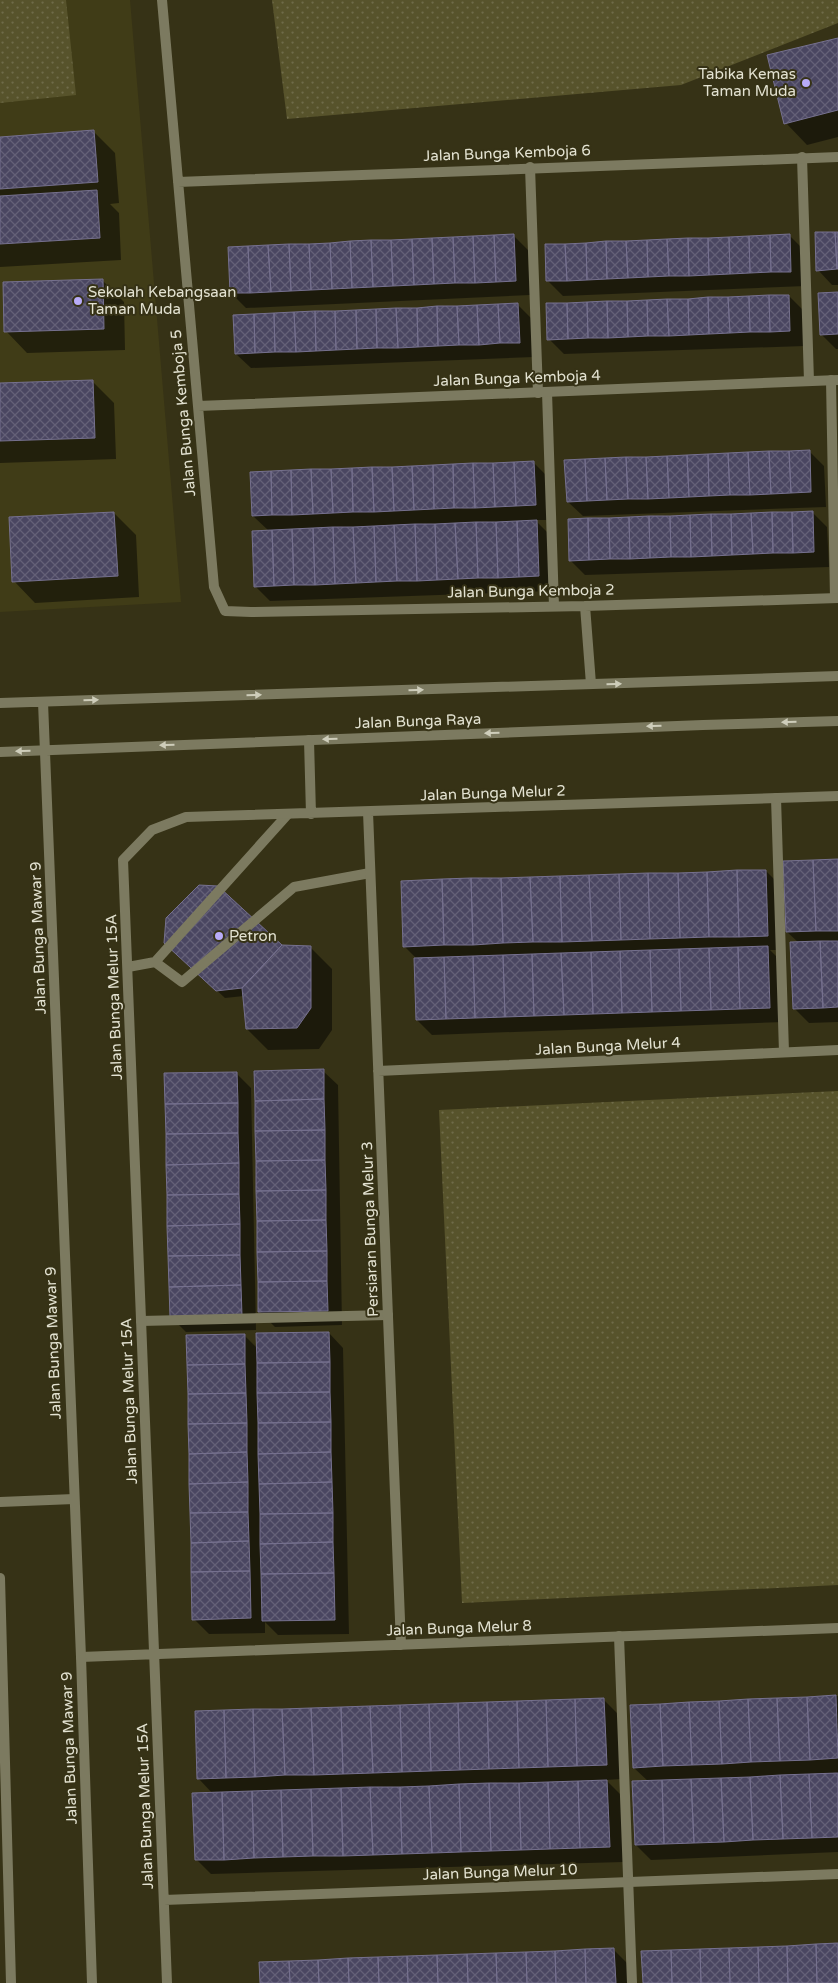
<svg xmlns="http://www.w3.org/2000/svg" width="838" height="1983" font-family="'Varela Round',sans-serif">
	<style>
		.built { fill: #403c17 }
		.grass { fill: url(#grass-dots) }
		.shadow { fill: #0007 }
		.building { fill: url(#building-cross-hatch); stroke: #76718f }
		.lines { fill: none; stroke-linecap: round; stroke-linejoin: round }
		.service { stroke: #7c7a60; stroke-width: 10 }
		.minor { stroke: #7c7a60; stroke-width: 10 }
		.tertiary { stroke: #7c7a60; stroke-width: 10 }
		.oneway { fill: #cecdba }
		.poi-dot { fill: #b8abf7; stroke: #363216; stroke-width: 2 }
		.labels { text-anchor: middle; stroke-width: 4; stroke-linejoin: round; paint-order: stroke }
		.poi-label { font-size: 15px; fill: #e3e2d1; stroke: #363216; text-anchor: start }
		.street-label { font-size: 15px; fill: #e3e2d1; stroke: #363216 }
	</style>
	<defs>
		<pattern id="grass-dots" width="8" height="8" patternUnits="userSpaceOnUse" patternTransform="scale(1.25)"><rect width="8" height="8" fill="#57532b"/><path d="M2 2h.1M6 6h.1" fill="none" stroke="#6f6b49" stroke-width="1.8" stroke-linecap="round"/></pattern>
		<pattern id="building-cross-hatch" width="8" height="8" patternUnits="userSpaceOnUse" patternTransform="scale(1.25)"><rect width="8" height="8" fill="#4a4661"/><path d="M0 0l8 8M0 8l8-8" fill="none" stroke="#646077"/></pattern>
	</defs>
	<rect width="100%" height="100%" fill="#363216"/>
	<path class="built" d="M0,0H130L181,602L0,612Z"/>
	<path class="grass" d="M0,0H66L76,95L0,103Z
		M272,0H838V23L681,85L287,119Z
		M838,1091V1585L462,1603L439,1110Z"/>
	<path class="shadow" d="M838,39V137L807,145L786,123Z
		M94,132L115,153L119,203L110,204L119,213L121,260L0,267V138Z
		M838,233V285H832L818,270Z
		M513,235L528,250L530,295L246,308L231,293Z
		M789,235L804,250L806,286L563,296L548,281Z
		M102,280L124,302L125,350L27,353L6,331Z
		M838,293V349H836L821,334Z
		M789,296L804,311L805,346L564,354L549,339Z
		M518,305L533,320L534,357L251,368L236,354Z
		M92,381L114,403L116,459L0,463V384Z
		M809,451L824,466L826,507L583,516L568,502Z
		M534,463L549,478L550,520H535L551,536L553,591L270,601L255,586L269,531L253,516Z
		M812,512L827,527L829,567L585,575L570,560Z
		M114,513L136,535L139,597L35,603L14,581Z
		M838,860V1022L809,1023L794,1008L799,943L787,932Z
		M766,871L781,886L783,950H770L782,962L784,1022L432,1035L417,1020V959L404,946Z
		M282,946L310,947L332,969V1030L319,1049L268,1050L247,1029L244,996L225,998L171,948Z
		M323,1071L338,1085L342,1325L275,1327L260,1312Z
		M236,1073L251,1088L256,1330L186,1332L171,1317Z
		M329,1333L343,1348L349,1634L278,1635L265,1622V1633L209,1634L194,1619L244,1335L258,1349Z
		M838,1696V1852L651,1860L636,1845L649,1782L634,1768L631,1706Z
		M604,1700L619,1715L621,1779L606,1780L622,1796L624,1862L211,1874L196,1859L213,1794L198,1778Z
		M614,1950L629,1965V1983H261Z"/>
	<path class="building" d="M838,38V110L784,124L767,55Z
		M94,130L98,182L0,189V137Z
		M97,190L100,238L0,244V196Z
		M815,232H835L837,269L816,271Z
		M835,232H838V269H837Z
		M514,234L516,281L496,282L494,235Z
		M790,234L791,272H771L770,235Z
		M494,235L496,282L475,283L473,236Z
		M770,235L771,272L750,273L749,236Z
		M473,236L475,283H455L453,237Z
		M749,236L750,273L730,274L729,237Z
		M453,237L455,283L434,284L432,238Z
		M729,237L730,274L709,275L708,238Z
		M432,238L434,284L414,285L412,239Z
		M688,238L689,276H669L667,239Z
		M688,238H708L709,275L689,276Z
		M412,239L414,285L393,286L391,240Z
		M667,239L669,276L648,277L647,240Z
		M371,240L373,287L352,288L350,241Z
		M371,240H391L393,286L373,287Z
		M647,240L648,277L628,278L626,241Z
		M350,241L352,288L332,289L330,243Z
		M606,241L607,279L587,280L586,243Z
		M606,241H626L628,278L607,279Z
		M330,243L332,289L311,290L309,244Z
		M586,243L587,280L567,281L565,244Z
		M289,244L291,291L271,292L268,245Z
		M289,244H309L311,290L291,291Z
		M545,244H565L567,281H546Z
		M268,245L271,292L250,293L248,246Z
		M248,246L250,293H230L228,247Z
		M103,279L104,329L4,332L3,282Z
		M838,292V334L820,335L818,293Z
		M769,295H789L790,331L770,332Z
		M769,295L770,332H750L749,296Z
		M749,296L750,332L730,333L728,297Z
		M708,297H728L730,333L709,334Z
		M708,297L709,334L689,335L688,299Z
		M667,299H688L689,335L669,336Z
		M667,299L669,336H648L647,300Z
		M647,300L648,336L628,337L627,301Z
		M607,301H627L628,337L608,338Z
		M607,301L608,338H588L587,302Z
		M587,302L588,338L568,339L567,303Z
		M518,303L520,343H500L498,304Z
		M546,303H567L568,339L547,340Z
		M498,304L500,343L479,345L477,305Z
		M477,305L479,345H459L457,306Z
		M437,306H457L459,345L438,346Z
		M437,306L438,346L418,347L417,308Z
		M396,308H417L418,347L398,348Z
		M396,308L398,348H377L376,309Z
		M376,309L377,348L357,349L356,310Z
		M356,310L357,349L336,350L335,311Z
		M315,311H335L336,350L316,351Z
		M315,311L316,351L296,352L294,312Z
		M294,312L296,352H275L274,313Z
		M274,313L275,352L255,353L254,314Z
		M254,314L255,353L235,354L233,315Z
		M93,380L95,438L0,441V383Z
		M810,450L811,492L791,493L789,451Z
		M769,451H789L791,493L771,494Z
		M769,451L771,494L750,495L748,452Z
		M748,452L750,495H730L728,453Z
		M728,453L730,495L709,496L708,454Z
		M708,454L709,496L689,497L687,455Z
		M687,455L689,497L669,498L667,456Z
		M667,456L669,498L648,499L646,457Z
		M626,457H646L648,499H628Z
		M626,457L628,499L607,500L605,458Z
		M605,458L607,500L587,501L585,459Z
		M585,459L587,501L567,502L564,460Z
		M534,461L536,505L516,506L514,462Z
		M514,462L516,506L495,507L493,463Z
		M473,463H493L495,507L475,508Z
		M473,463L475,508H454L453,464Z
		M453,464L454,508L434,509L433,465Z
		M433,465L434,509L414,510L412,466Z
		M412,466L414,510L394,511L392,467Z
		M372,467H392L394,511L374,512Z
		M372,467L374,512H353L352,468Z
		M352,468L353,512L333,513L331,469Z
		M311,469H331L333,513L313,514Z
		M311,469L313,514L292,515L291,470Z
		M291,470L292,515H272L271,471Z
		M271,471L272,515L252,516L250,472Z
		M813,511L814,552L793,553L792,512Z
		M114,512L118,576L12,582L9,517Z
		M772,512H792L793,553H773Z
		M772,512L773,553L753,554L751,513Z
		M751,513L753,554L732,555L731,514Z
		M711,514H731L732,555L712,556Z
		M711,514L712,556L691,557L690,515Z
		M690,515L691,557H671L670,516Z
		M649,516H670L671,557L650,558Z
		M649,516L650,558L630,559L629,517Z
		M629,517L630,559H610L609,518Z
		M588,518H609L610,559L589,560Z
		M588,518L589,560L569,561L568,519Z
		M537,520L539,576L519,577L517,521Z
		M517,521L519,577L498,578L496,522Z
		M476,522H496L498,578H478Z
		M476,522L478,578L458,579L455,523Z
		M455,523L458,579L437,580L435,524Z
		M415,524H435L437,580L417,581Z
		M415,524L417,581H397L394,525Z
		M394,525L397,581L376,582L374,526Z
		M374,526L376,582L356,583L353,527Z
		M333,527H353L356,583L335,584Z
		M333,527L335,584L315,585L313,528Z
		M313,528L315,585H294L292,529Z
		M292,529L294,585L274,586L272,530Z
		M272,530L274,586L254,587L252,531Z
		M838,859V931H816L813,860Z
		M813,860L816,931L786,932L783,861Z
		M737,870L739,937H709L707,872Z
		M737,870H766L768,936L739,937Z
		M707,872L709,937L680,938L678,873Z
		M648,873L650,939L621,940L619,874Z
		M648,873H678L680,938L650,939Z
		M619,874L621,940L592,941L589,875Z
		M589,875L592,941L562,942L560,876Z
		M560,876L562,942H533L530,877Z
		M530,877L533,942L503,943L501,878Z
		M471,878L473,945H444L442,879Z
		M471,878H501L503,943L473,945Z
		M442,879L444,945L403,947L401,881Z
		M199,885L218,886L282,945L242,988L216,991L164,943L166,918Z
		M820,941H838V1007L823,1008Z
		M820,941L823,1008L793,1009L790,942Z
		M282,945L311,946V1008L297,1028L246,1029L242,988Z
		M768,946L770,1008L740,1009L738,947Z
		M738,947L740,1009L711,1010L709,948Z
		M709,948L711,1010L681,1011L679,949Z
		M679,949L681,1011L652,1012L650,950Z
		M650,950L652,1012L622,1013L620,951Z
		M620,951L622,1013L593,1014L591,952Z
		M591,952L593,1014L564,1015L561,953Z
		M561,953L564,1015L534,1016L532,954Z
		M532,954L534,1016L505,1017L503,955Z
		M503,955L505,1017L475,1018L473,956Z
		M473,956L475,1018L446,1019L444,957Z
		M444,957L446,1019L416,1020L414,958Z
		M324,1069V1099L255,1101L254,1071Z
		M237,1072L238,1103L165,1104L164,1073Z
		M324,1099L325,1130L255,1131V1101Z
		M238,1103V1133L166,1134L165,1104Z
		M325,1130V1160L256,1161L255,1131Z
		M238,1133L239,1163L166,1165V1134Z
		M325,1160L326,1190L256,1191V1161Z
		M239,1163V1194L167,1195L166,1165Z
		M326,1190V1220L257,1221L256,1191Z
		M239,1194L240,1224L167,1226V1195Z
		M326,1220L327,1251L257,1252V1221Z
		M240,1224V1255L168,1256L167,1226Z
		M327,1251V1281L258,1282L257,1252Z
		M240,1255L241,1285L169,1287L168,1256Z
		M327,1281L328,1311L258,1312V1282Z
		M241,1285L242,1316L170,1317L169,1287Z
		M329,1332L330,1362L257,1363L256,1333Z
		M245,1334V1364L187,1365L186,1335Z
		M330,1362V1392L257,1393V1363Z
		M245,1364L246,1393L188,1394L187,1365Z
		M330,1392L331,1422L258,1423L257,1393Z
		M246,1393L247,1423L188,1424V1394Z
		M331,1422V1452L258,1454V1423Z
		M247,1423V1452L189,1454L188,1424Z
		M247,1452L248,1482L189,1484V1454Z
		M331,1452L332,1482L259,1484L258,1454Z
		M248,1482V1512L190,1513L189,1484Z
		M332,1482L333,1513L260,1514L259,1484Z
		M248,1512L249,1541L191,1543L190,1513Z
		M333,1513V1542L260,1544V1514Z
		M249,1541L250,1571L191,1572V1543Z
		M333,1542L334,1573L261,1574L260,1544Z
		M250,1571L251,1618L192,1620L191,1572Z
		M334,1573L335,1620L262,1621L261,1574Z
		M836,1695L838,1758L810,1760L807,1697Z
		M807,1697L810,1760L780,1761L777,1698Z
		M604,1698L607,1765L577,1766L575,1699Z
		M777,1698L780,1761L751,1762L748,1699Z
		M575,1699L577,1766L548,1767L546,1700Z
		M748,1699L751,1762L722,1764L719,1701Z
		M546,1700L548,1767L519,1768L517,1701Z
		M517,1701L519,1768L489,1769L487,1702Z
		M719,1701L722,1764L692,1765L689,1702Z
		M487,1702L489,1769L460,1770L458,1703Z
		M689,1702L692,1765L663,1766L660,1704Z
		M458,1703L460,1770L431,1771L429,1704Z
		M429,1704L431,1771L402,1772L400,1705Z
		M660,1704L663,1766L633,1768L630,1705Z
		M400,1705L402,1772L373,1773L370,1706Z
		M370,1706L373,1773L343,1774L341,1707Z
		M341,1707L343,1774L314,1775L311,1708Z
		M311,1708L314,1775H285L282,1709Z
		M253,1709L255,1777L226,1778L224,1710Z
		M253,1709H282L285,1775L255,1777Z
		M224,1710L226,1778L197,1779L195,1711Z
		M838,1773V1837L812,1838L809,1774Z
		M809,1774L812,1838L783,1839L780,1775Z
		M780,1775L783,1839L753,1840L750,1777Z
		M750,1777L753,1840L724,1842L721,1778Z
		M721,1778L724,1842L694,1843L691,1779Z
		M691,1779L694,1843L664,1844L662,1780Z
		M607,1780L610,1847L580,1848L578,1781Z
		M662,1780L664,1844L635,1845L632,1781Z
		M578,1781L580,1848L550,1849L548,1782Z
		M548,1782L550,1849L521,1850L519,1783Z
		M489,1783H519L521,1850L491,1851Z
		M489,1783L491,1851L461,1852L459,1784Z
		M459,1784L461,1852L432,1853L429,1786Z
		M429,1786L432,1853L402,1854L400,1787Z
		M370,1787H400L402,1854L373,1855Z
		M370,1787L373,1855L343,1856L341,1788Z
		M341,1788L343,1856H313L311,1789Z
		M311,1789L313,1856L283,1857L281,1790Z
		M281,1790L283,1857L254,1858L252,1791Z
		M252,1791L254,1858L224,1860L222,1792Z
		M222,1792L224,1860H195L192,1793Z
		M838,1943V1983H817L816,1944Z
		M816,1944L817,1983H788L787,1946Z
		M787,1946L788,1983H759L758,1947Z
		M758,1947L759,1983H730L729,1948Z
		M614,1948L616,1983H586L585,1949Z
		M729,1948L730,1983H701L700,1949Z
		M585,1949L586,1983H556L555,1951Z
		M700,1949L701,1983H672L671,1950Z
		M671,1950L672,1983H643L641,1951Z
		M555,1951L556,1983H527L526,1952Z
		M526,1952L527,1983H497L496,1953Z
		M496,1953L497,1983H468L467,1954Z
		M467,1954L468,1983H438L437,1955Z
		M437,1955L438,1983H408L407,1956Z
		M407,1956L408,1983H379L378,1957Z
		M378,1957L379,1983H349L348,1958Z
		M348,1958L349,1983H319L318,1960Z
		M318,1960L319,1983H290L289,1961Z
		M289,1961L290,1983H260L259,1962Z"/>
	<g class="lines">
		<path class="service" d="M802,157L809,381
			M530,167L538,393
			M831,380L835,598
			M547,392L554,606
			M776,798L784,1052
			M288,814L155,962L182,982L294,887L370,873
			M128,967L155,962
			M141,1321L388,1315
			M619,1636L632,1983"/>
		<path class="minor" d="M162,0L214,587L225,611L251,612L585,606L838,598
			M178,182L838,157
			M198,406L838,380
			M585,606L591,684
			M309,740L311,814
			M368,812L401,1645
			M378,1071L838,1050
			M0,1502L74,1499
			M0,1578L11,1983
			M81,1657L838,1628
			M164,1900L838,1874
			M167,1983L123,860L152,830L186,817L838,796"/>
		<path class="tertiary" d="M43,702L81,1657L92,1983
			M0,703L838,676
			M0,752L703,725L838,721"/>
	</g>
	<defs><path id="oneway-solid" d="M-6-.8H1V-3.2L6.5 0L1 3.2V.8H-6Z" transform="scale(1.25)"/></defs>
	<g class="oneway">
		<use href="#oneway-solid" transform="translate(614 684) rotate(-2)"/>
		<use href="#oneway-solid" transform="translate(416 690) rotate(-2)"/>
		<use href="#oneway-solid" transform="translate(254 695) rotate(-2)"/>
		<use href="#oneway-solid" transform="translate(91 700) rotate(-2)"/>
		<use href="#oneway-solid" transform="translate(789 722) rotate(179)"/>
		<use href="#oneway-solid" transform="translate(654 726) rotate(178)"/>
		<use href="#oneway-solid" transform="translate(492 733) rotate(178)"/>
		<use href="#oneway-solid" transform="translate(330 739) rotate(178)"/>
		<use href="#oneway-solid" transform="translate(167 745) rotate(178)"/>
		<use href="#oneway-solid" transform="translate(23 751) rotate(178)"/>
	</g>
	<g class="poi-dot">
		<circle cx="806" cy="83" r="5"/>
		<circle cx="78" cy="301" r="5"/>
		<circle cx="219" cy="936" r="5"/>
	</g>
	<g class="labels">
		<g class="poi-label">
			<text x="796" y="79" text-anchor="end">Tabika Kemas<tspan x="796" dy="17">Taman Muda</tspan></text>
			<text x="88" y="297">Sekolah Kebangsaan<tspan x="88" dy="17">Taman Muda</tspan></text>
			<text x="229" y="941">Petron</text>
		</g>
		<g class="street-label">
			<text transform="translate(507 153) rotate(-2)" y="5">Jalan Bunga Kemboja 6</text>
			<text transform="translate(517 378) rotate(-2)" y="5">Jalan Bunga Kemboja 4</text>
			<text transform="translate(183 413) rotate(-95)" y="5">Jalan Bunga Kemboja 5</text>
			<text transform="translate(531 591) rotate(-1)" y="5">Jalan Bunga Kemboja 2</text>
			<text transform="translate(418 721) rotate(-2)" y="5">Jalan Bunga Raya</text>
			<text transform="translate(493 793) rotate(-2)" y="5">Jalan Bunga Melur 2</text>
			<text transform="translate(38 938) rotate(-92)" y="5">Jalan Bunga Mawar 9</text>
			<text transform="translate(114 997) rotate(-92)" y="5">Jalan Bunga Melur 15A</text>
			<text transform="translate(608 1046) rotate(-3)" y="5">Jalan Bunga Melur 4</text>
			<text transform="translate(370 1229) rotate(-92)" y="5">Persiaran Bunga Melur 3</text>
			<text transform="translate(53 1343) rotate(-92)" y="5">Jalan Bunga Mawar 9</text>
			<text transform="translate(129 1401) rotate(-92)" y="5">Jalan Bunga Melur 15A</text>
			<text transform="translate(459 1628) rotate(-2)" y="5">Jalan Bunga Melur 8</text>
			<text transform="translate(69 1748) rotate(-92)" y="5">Jalan Bunga Mawar 9</text>
			<text transform="translate(145 1806) rotate(-92)" y="5">Jalan Bunga Melur 15A</text>
			<text transform="translate(500 1872) rotate(-2)" y="5">Jalan Bunga Melur 10</text>
		</g>
	</g>
</svg>
